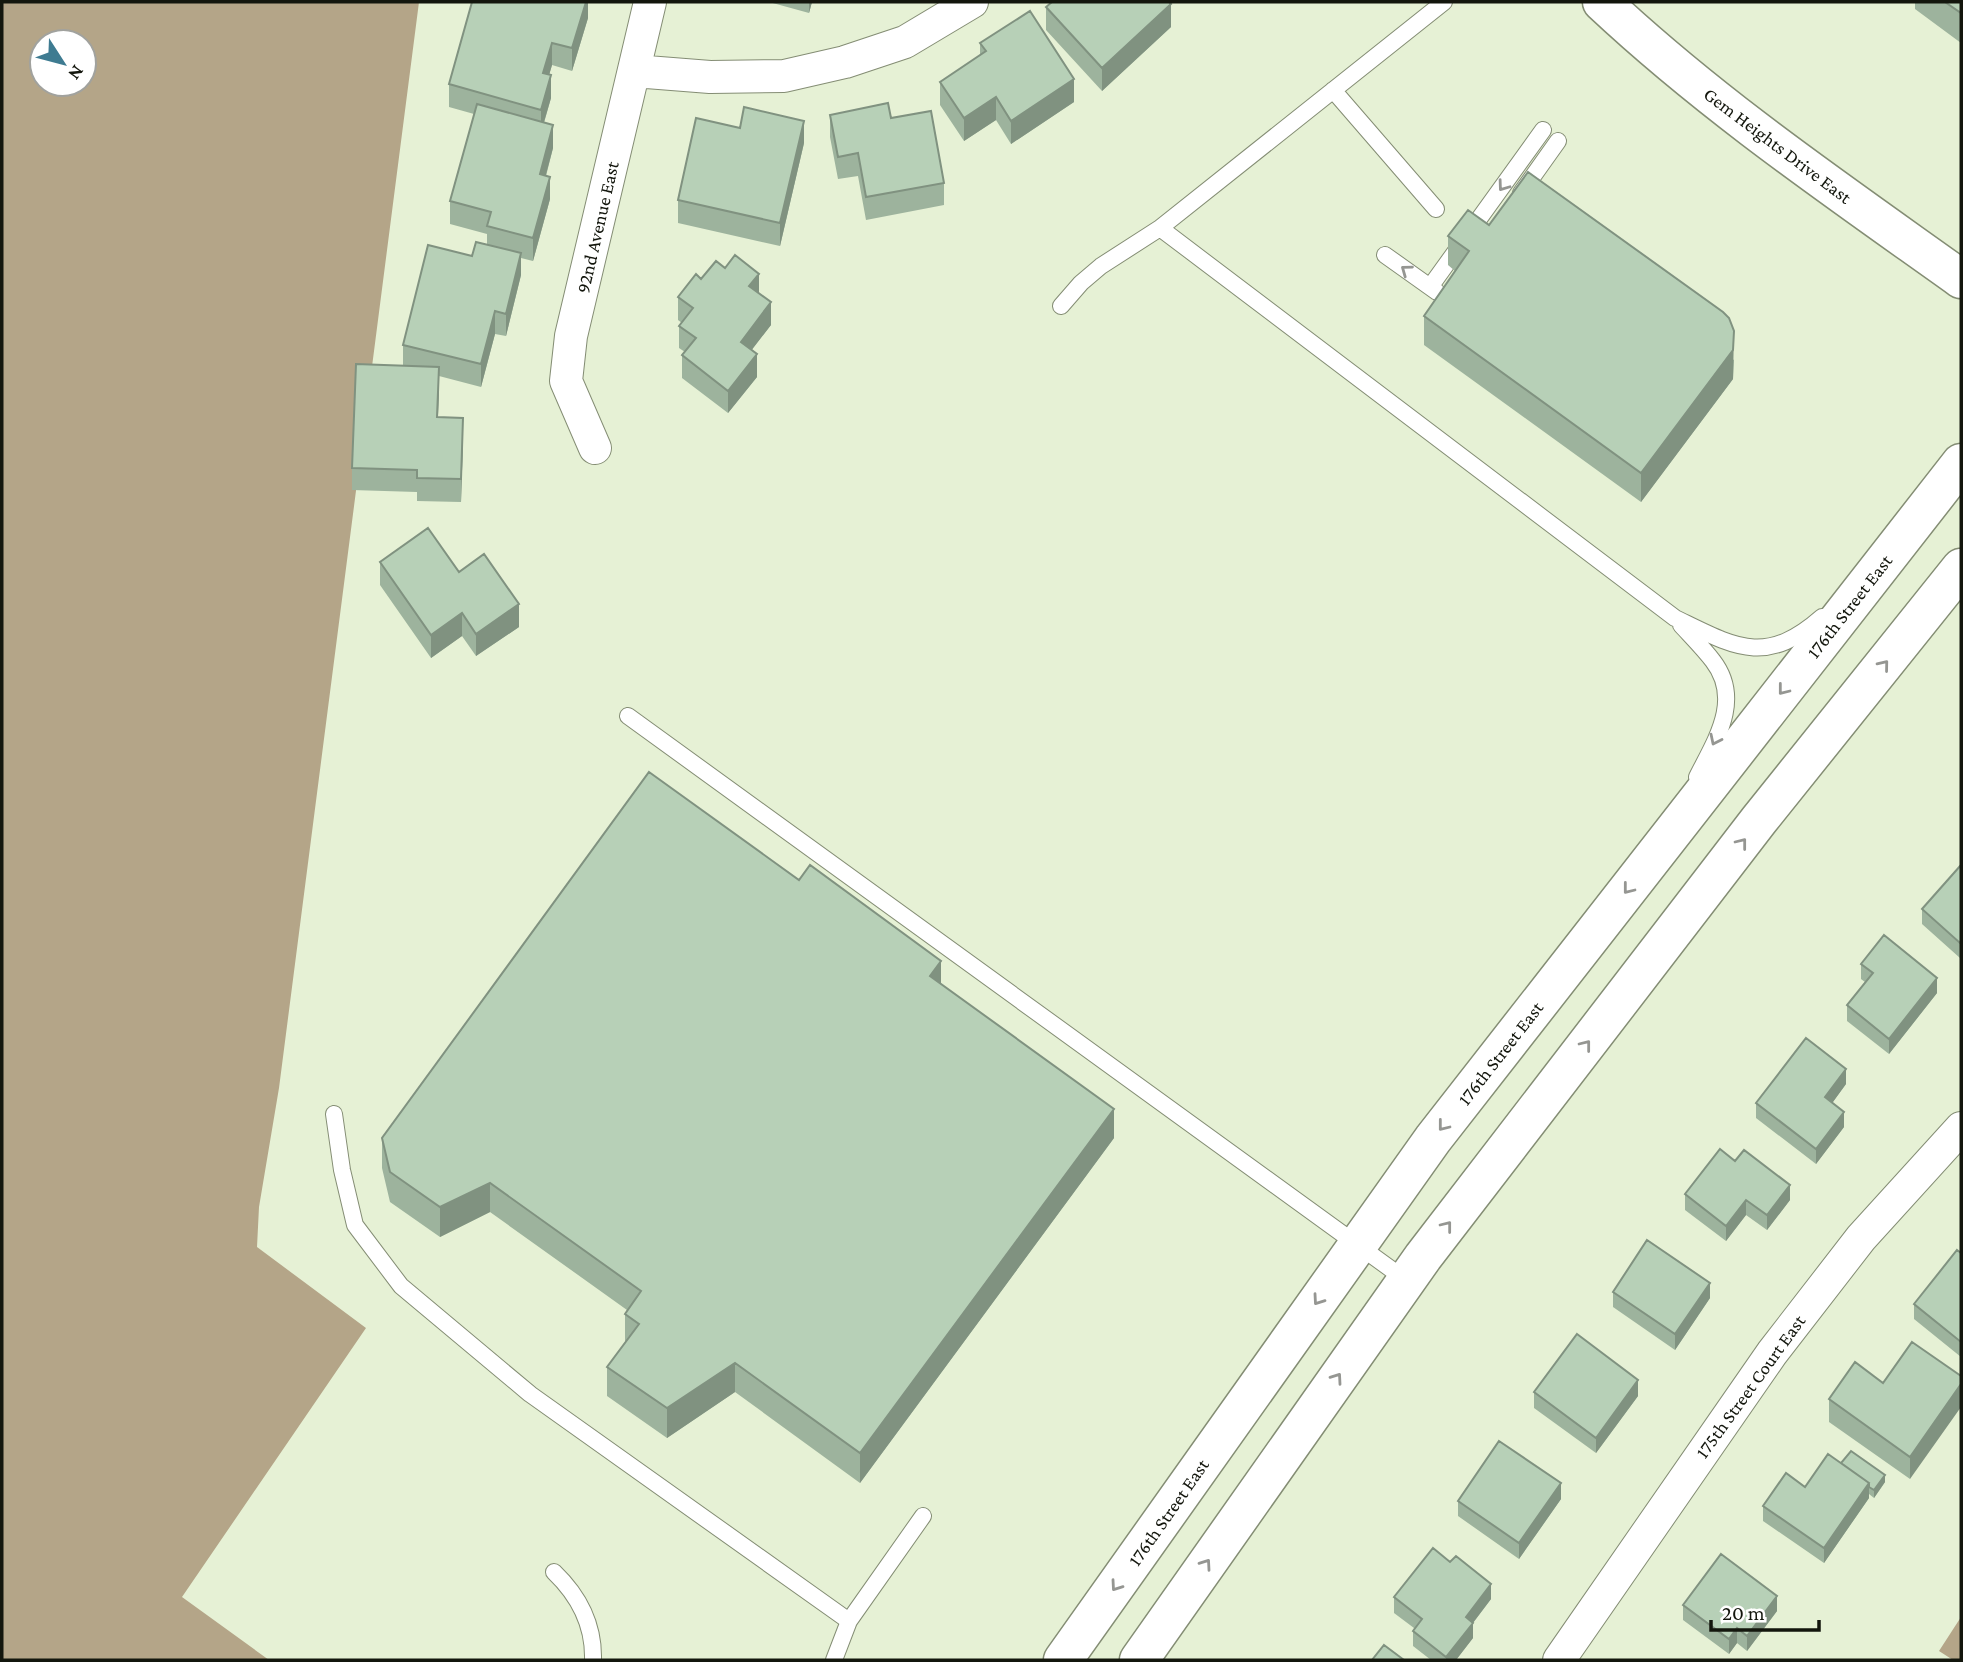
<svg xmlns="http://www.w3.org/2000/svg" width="1963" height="1662" font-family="'Crimson Pro',serif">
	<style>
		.forest { fill: #b4a588; fill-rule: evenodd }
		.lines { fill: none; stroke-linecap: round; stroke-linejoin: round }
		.lane-casing { stroke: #848d74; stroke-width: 18 }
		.street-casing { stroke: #848d74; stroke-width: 34 }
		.secondary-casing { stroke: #848d74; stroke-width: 41 }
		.primary-casing { stroke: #848d74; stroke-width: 41 }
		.lane { stroke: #fff; stroke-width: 16 }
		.street { stroke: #fff; stroke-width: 32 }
		.secondary { stroke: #fff; stroke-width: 38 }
		.primary { stroke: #fff; stroke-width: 38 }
		.wall { fill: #9db39d }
		.shaded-wall { fill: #809280 }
		.building { fill: #b7d0b7; stroke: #809280; stroke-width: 2 }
		.oneway { stroke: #959692 }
		.labels { text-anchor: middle; stroke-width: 5; stroke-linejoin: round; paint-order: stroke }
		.street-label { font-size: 19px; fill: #13160d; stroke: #fff }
	</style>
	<rect width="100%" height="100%" fill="#e6f1d5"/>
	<path class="forest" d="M2,2H419L279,1088L259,1207L257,1247L366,1328L182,1597L269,1660H2ZM42,42H84V84H42Z
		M1961,1617V1660H1953L1939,1651Z"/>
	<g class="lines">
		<g class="lane-casing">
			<path id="lane" d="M1333,90L1436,209
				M1521,193L1558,141
				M1160,228L1675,618C1735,647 1765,667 1822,617
				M1385,255L1437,292
				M1430,287L1543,130
				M1061,306L1081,283L1101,266L1160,228L1444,2
				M1681,625C1692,637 1704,649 1713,661C1743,700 1715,741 1697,777
				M628,716L1406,1280
				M334,1114L342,1170L355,1225L401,1286L530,1394L849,1621
				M554,1572C579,1596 594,1625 593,1660
				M834,1660L849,1621L923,1516"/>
		</g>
		<g class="street-casing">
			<path id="street" d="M634,71L710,77L784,76L845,62L905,42L972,2
				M595,448L566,381L571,336L650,2
				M1559,1660L1772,1353L1861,1238L1961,1128"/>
		</g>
		<g class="secondary-casing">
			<path id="secondary" d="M1602,2C1713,106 1838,191 1961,279"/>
		</g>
		<g class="primary-casing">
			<path id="primary" d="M1063,1660L1433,1139L1961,463
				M1139,1660L1423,1257L1759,820L1961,568"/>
		</g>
		<use href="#lane" class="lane"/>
		<use href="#street" class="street"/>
		<use href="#secondary" class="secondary"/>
		<use href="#primary" class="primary"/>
	</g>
	<path class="wall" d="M588,2V18L572,71L552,65L549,75L551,98L544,123L553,148L546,176L550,199L533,261L521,258V275L506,336L495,334L481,387L439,376L438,417L463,440L461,502L417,501V492L352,490V468L403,366V345L472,256L487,245V234L450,224V201L474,114L449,107V84Z
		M769,2H812L809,13Z
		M1915,2H1961V43L1915,9Z
		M1046,7L1171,27L1102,91L1046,30Z
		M980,43L1074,102L1011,144L996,120L964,141L940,105V82L980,55Z
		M830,115L891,118L944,183V205L866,220L858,176L838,179L830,137Z
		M804,143L780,246L678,223V200Z
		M1489,225L1734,360L1733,379L1641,502L1424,345V316L1455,271L1448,265V236Z
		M701,279L759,293L771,325L751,350L757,377L728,413L682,378V355L685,352L679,348V326L682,323L678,320V297Z
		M380,562L459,572L519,627L476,656L462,636L431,658L380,585Z
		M1961,865L1960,958L1922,924V909Z
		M1861,964L1937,993L1889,1054L1847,1021V1005L1865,982L1861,979Z
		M941,984L1114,1138L860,1483L735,1392L667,1438L607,1396V1367L625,1343V1314L627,1310L490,1212L440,1237L390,1202L382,1168V1138Z
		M1846,1084L1832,1103L1844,1127L1816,1164L1756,1118V1103Z
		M1685,1194L1790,1200L1767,1230L1746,1215L1726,1241L1685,1210Z
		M1961,1253V1357L1914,1319V1304Z
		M1613,1292L1710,1298L1675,1350L1613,1307Z
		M1912,1342L1910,1479L1829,1422V1399L1883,1383Z
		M1534,1392L1638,1396L1596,1453L1534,1408Z
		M1841,1463L1885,1482L1874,1498L1869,1494V1498L1824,1563L1763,1521V1506L1805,1487Z
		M1561,1499L1519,1559L1458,1516V1501Z
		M1394,1597L1491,1599L1473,1623V1638L1456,1660H1431L1413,1646V1631L1414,1628L1394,1613Z
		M1683,1605L1777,1611L1747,1651L1737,1643L1729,1654L1683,1620Z"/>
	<path class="shaded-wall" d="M586,2H588V18L572,71V48Z
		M809,2H812L809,13Z
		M1171,4V27L1102,91V68Z
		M552,43V65L543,96V73Z
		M551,75V98L541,132V110Z
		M1074,79V102L1011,144V121Z
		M996,97V120L964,141V118Z
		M804,121V143L780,246V223Z
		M553,125V148L540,197V174Z
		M550,177V199L533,261V238Z
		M521,253V275L506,336V314Z
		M759,274V296L749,286Z
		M771,302V325L741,364V342Z
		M495,311V334L481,387V364Z
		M1734,331L1733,379L1641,502V473Z
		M757,354V377L728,413V391Z
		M439,367V390L437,439V417Z
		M463,418V440L461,502V479Z
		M519,604V627L476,656V634Z
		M462,613V636L431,658V635Z
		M941,961V990L930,976Z
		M1937,978V993L1889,1054V1039Z
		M1846,1069V1084L1825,1113V1097Z
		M1114,1109V1138L860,1483V1453Z
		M1844,1112V1127L1816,1164V1149Z
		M490,1183V1212L440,1237V1207Z
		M1790,1185V1200L1767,1230V1215Z
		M1746,1200V1215L1726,1241V1226Z
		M1710,1283V1298L1675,1350V1334Z
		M735,1363V1392L667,1438V1408Z
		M1638,1380V1396L1596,1453V1438Z
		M1961,1384V1407L1910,1479V1457Z
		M1885,1475V1482L1874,1498V1490Z
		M1561,1483V1499L1519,1559V1543Z
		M1869,1483V1498L1824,1563V1548Z
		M1491,1584V1599L1466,1632V1617Z
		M1777,1596V1611L1747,1651V1636Z
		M1473,1623V1638L1456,1660H1446V1657Z
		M1737,1628V1643L1729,1654V1639Z"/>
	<path class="building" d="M472,2H586L572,48L552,43L543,73L551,75L541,110L449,84Z
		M1052,2H1169L1171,4L1102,68L1046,7Z
		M1945,2H1961V13Z
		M1030,11L1074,79L1011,121L996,97L964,118L940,82L986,51L980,43Z
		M888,103L891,118L931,111L944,183L866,197L858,153L838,157L830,115Z
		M477,104L553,125L540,174L550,177L533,238L487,226L491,212L450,201Z
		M744,107L804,121L780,223L678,200L696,118L740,128Z
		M1528,172L1723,312L1729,318L1734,331L1733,350L1641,473L1424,316L1469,251L1448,236L1468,210L1489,225Z
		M476,242L521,253L506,314L495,311L481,364L403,345L428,245L472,256Z
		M735,255L759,274L749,286L771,302L741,342L757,354L728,391L682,355L696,338L679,326L693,308L678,297L696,274L701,279L716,261L725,268Z
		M356,364L439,367L437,417L463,418L461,479L417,478V470L352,468Z
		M428,528L459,572L484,554L519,604L476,634L462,613L431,635L380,562Z
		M649,772L799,880L810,865L941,961L930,976L1114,1109L860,1453L735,1363L667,1408L607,1367L639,1324L625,1314L641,1291L490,1183L440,1207L390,1172L382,1138Z
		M1961,865V941L1960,943L1922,909Z
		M1884,935L1937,978L1889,1039L1847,1005L1873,973L1861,964Z
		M1806,1038L1846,1069L1825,1097L1844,1112L1816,1149L1756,1103Z
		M1720,1149L1735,1161L1744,1150L1790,1185L1767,1215L1746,1200L1726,1226L1685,1194Z
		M1647,1240L1710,1283L1675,1334L1613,1292Z
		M1957,1250L1961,1253V1342L1914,1304Z
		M1577,1334L1638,1380L1596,1438L1534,1392Z
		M1912,1342L1961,1376V1384L1910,1457L1829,1399L1855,1362L1883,1383Z
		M1499,1441L1561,1483L1519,1543L1458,1501Z
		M1851,1451L1885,1475L1874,1490L1869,1487V1483L1841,1463Z
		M1828,1454L1869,1483L1824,1548L1763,1506L1786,1473L1805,1487Z
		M1433,1548L1450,1562L1456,1556L1491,1584L1466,1617L1473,1623L1446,1657L1413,1631L1422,1619L1394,1597Z
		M1721,1554L1777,1596L1747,1636L1737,1628L1729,1639L1683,1605Z
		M1384,1645L1404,1660H1372Z"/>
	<defs><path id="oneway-chevron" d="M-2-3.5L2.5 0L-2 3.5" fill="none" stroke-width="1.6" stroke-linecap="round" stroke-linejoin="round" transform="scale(1.75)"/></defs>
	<g class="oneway">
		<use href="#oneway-chevron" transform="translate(1503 186) rotate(126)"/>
		<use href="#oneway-chevron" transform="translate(1406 270) rotate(-144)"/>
		<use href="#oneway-chevron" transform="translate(1884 665) rotate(-51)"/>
		<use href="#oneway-chevron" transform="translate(1783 690) rotate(128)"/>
		<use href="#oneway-chevron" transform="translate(1715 740) rotate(116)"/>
		<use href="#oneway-chevron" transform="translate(1742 843) rotate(-52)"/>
		<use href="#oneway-chevron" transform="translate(1628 889) rotate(128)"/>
		<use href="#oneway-chevron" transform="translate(1586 1045) rotate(-52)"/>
		<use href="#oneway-chevron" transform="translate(1443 1126) rotate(128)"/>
		<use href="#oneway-chevron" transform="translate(1447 1226) rotate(-52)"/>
		<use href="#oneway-chevron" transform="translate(1318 1300) rotate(125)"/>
		<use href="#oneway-chevron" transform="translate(1337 1378) rotate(-55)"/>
		<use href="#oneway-chevron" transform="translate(1206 1564) rotate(-55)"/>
		<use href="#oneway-chevron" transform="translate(1116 1586) rotate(125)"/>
	</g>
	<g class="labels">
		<g class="street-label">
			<text transform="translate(1778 145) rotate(37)" y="7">Gem Heights Drive East</text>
			<text transform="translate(597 227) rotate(-77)" y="7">92nd Avenue East</text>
			<text transform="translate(1849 606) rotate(-52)" y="7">176th Street East</text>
			<text transform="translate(1500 1053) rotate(-52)" y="7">176th Street East</text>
			<text transform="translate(1750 1386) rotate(-54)" y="7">175th Street Court East</text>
			<text transform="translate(1168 1512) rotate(-55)" y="7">176th Street East</text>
		</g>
	</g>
	<rect width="1963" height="1662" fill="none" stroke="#13160d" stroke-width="7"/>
	<g transform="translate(63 63) rotate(126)"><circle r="33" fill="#ffffff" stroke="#a1a29e" stroke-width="2"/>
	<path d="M0-5L12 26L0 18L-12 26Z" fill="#3e7b91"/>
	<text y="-10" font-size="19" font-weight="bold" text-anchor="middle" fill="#13160d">N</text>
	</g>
	<path d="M1711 1620v10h108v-10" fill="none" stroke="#13160d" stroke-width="3.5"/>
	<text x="1722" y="1620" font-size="21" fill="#13160d" stroke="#ffffff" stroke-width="5" paint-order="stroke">20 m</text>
</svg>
